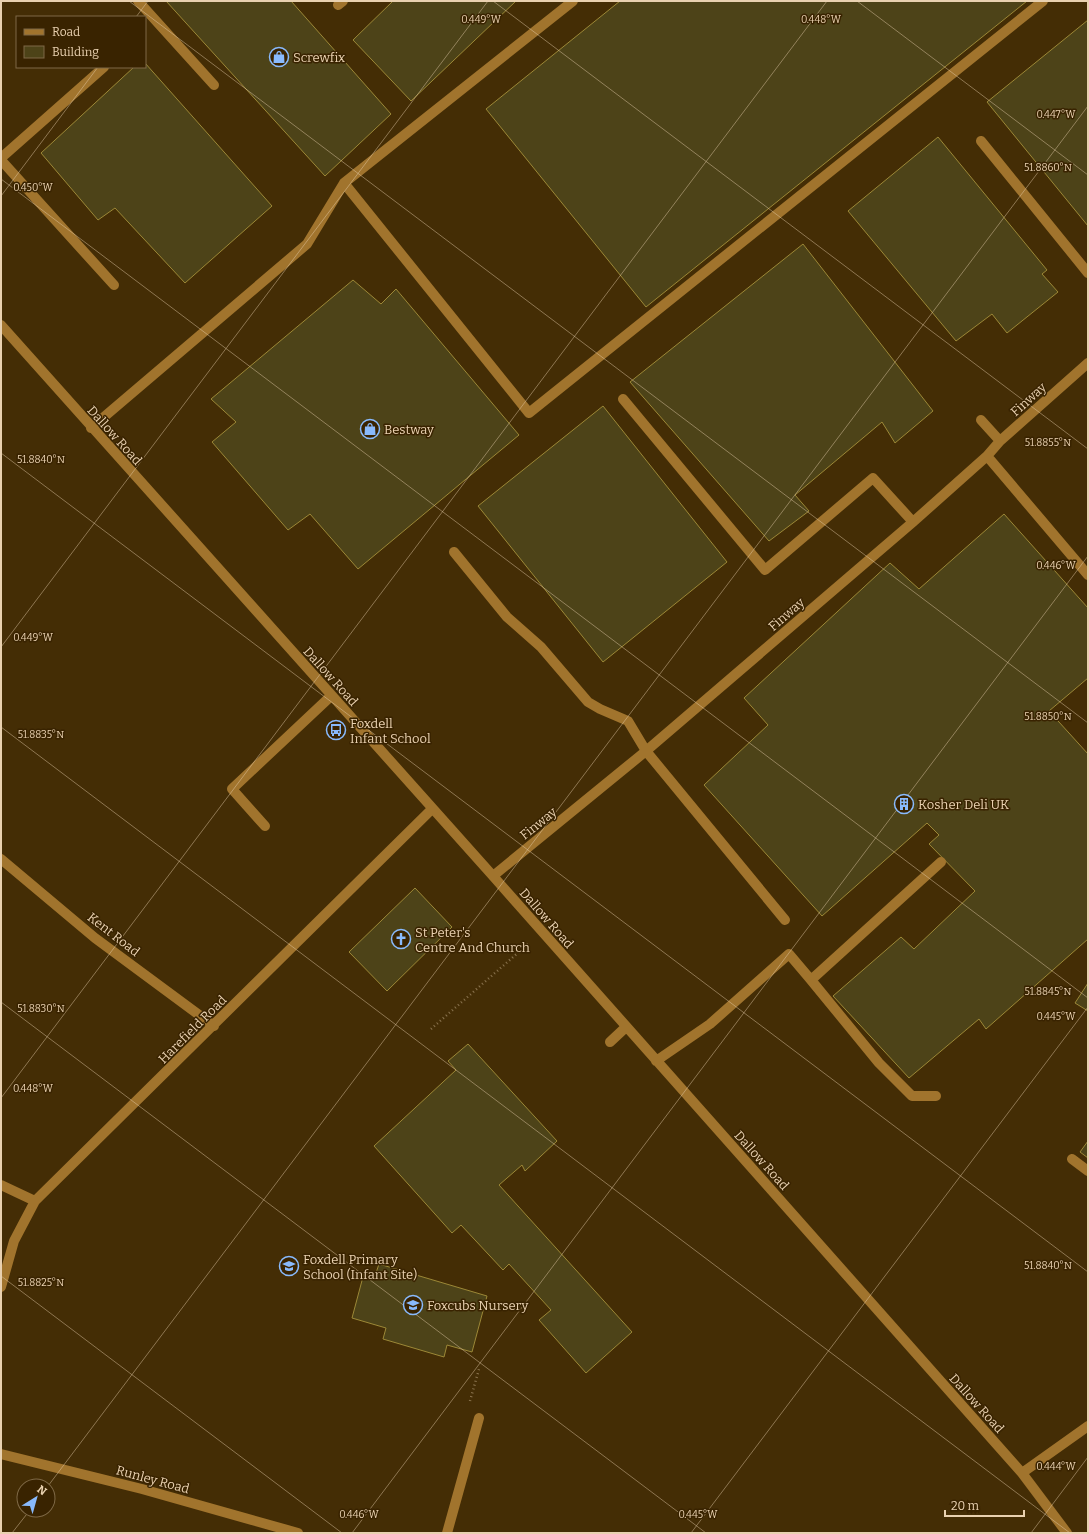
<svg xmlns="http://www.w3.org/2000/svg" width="1089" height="1534" font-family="Bitter,serif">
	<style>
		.building { fill: #4d4318; stroke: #9c8837 }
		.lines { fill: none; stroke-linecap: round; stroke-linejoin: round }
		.path { stroke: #8b744f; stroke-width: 2.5; stroke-dasharray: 1 3; stroke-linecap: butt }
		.minor { stroke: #a1742d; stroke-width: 10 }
		.ticks { fill: none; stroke: #e9d1b0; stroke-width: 1; stroke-opacity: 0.45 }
		.labels { text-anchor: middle; stroke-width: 3; stroke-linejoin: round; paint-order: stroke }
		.poi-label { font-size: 13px; fill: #e9d1b0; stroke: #392300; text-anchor: start }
		.street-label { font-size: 13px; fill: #e9d1b0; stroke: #392300 }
		.ticks-label { font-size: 10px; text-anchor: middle; fill: #e9d1b0; stroke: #392300; stroke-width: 3; stroke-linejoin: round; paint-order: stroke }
	</style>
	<rect width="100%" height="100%" fill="#442d05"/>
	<path class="building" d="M166,1H291L391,114L325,176Z
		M393,1H516L411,101L353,40Z
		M620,1H1027L646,307L486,109Z
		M1088,20V226L987,102Z
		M145,63L272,206L185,283L115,208L98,220L41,153L134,67H145Z
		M938,137L1047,270L1042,274L1058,292L1007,333L992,314L956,341L848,211Z
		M803,244L933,411L895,443L882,422L795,495L809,511L769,541L630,382Z
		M353,280L381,304L396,289L519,435L358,569L310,514L288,530L212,442L236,422L211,399Z
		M603,406L727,562L603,662L478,506Z
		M1004,514L1088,608V678L1049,711L1088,754V939L986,1029L979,1019L909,1078L833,996L901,937L914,949L975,891L929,844L939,835L927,823L822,916L704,785L768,725L744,698L890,563L919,589Z
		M415,888L452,927L387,991L349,952Z
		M1088,983V1011L1075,1003Z
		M468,1044L557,1141L525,1171L522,1165L499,1185L632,1332L586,1373L539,1320L551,1310L509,1264L503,1270L461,1225L452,1233L374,1146L456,1070L448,1061Z
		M1088,1141V1158L1080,1152Z
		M379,1264L487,1296L472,1352L447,1345L444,1357L383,1339L386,1328L352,1318L364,1273L375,1276Z"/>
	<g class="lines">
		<path class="path" d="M431,1029L528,944
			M470,1401L479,1369"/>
		<path class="minor" d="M138,1L214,85
			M338,5L343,1
			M981,141L1088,273
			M1,158L104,67
			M1,160L114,285
			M344,183L529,413L1043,1
			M1,325L493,876L1022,1473L1067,1533
			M623,399L765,570L873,478L913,522
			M981,420L1000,441
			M91,428L307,244L344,183L573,1
			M987,456L1088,575
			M454,552L507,617L541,647L588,702L600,709L628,721L646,751L785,920
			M265,826L232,789L331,696
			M1,859L95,938L214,1026
			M493,876L646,751L913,522L987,456L1000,441L1088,363
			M811,980L879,1063L912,1096H936
			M610,1042L626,1027
			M656,1061L710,1024L789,954L811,980L941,862
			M1072,1159L1088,1171
			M1,1185L35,1201
			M1,1287L14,1241L35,1201L432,809
			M1,1454L142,1489L298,1533
			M1022,1473L1088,1426
			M447,1533L479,1418"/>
	</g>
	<path class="ticks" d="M129,1L1088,723M493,1L1088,449M857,1L1088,175M136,17L148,1M1,179L1088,998M1,196L98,67M1,453L1088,1272M1,647L488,1M1,727L1070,1533M1,1002L706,1533M1,1098L827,1M1,1276L342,1533M48,1486L1088,106M12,1533L30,1510M352,1533L1088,556M691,1533L1088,1007M1031,1533L1088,1457"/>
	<defs>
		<g id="shop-ring" transform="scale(1)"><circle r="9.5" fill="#392300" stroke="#89bafc" stroke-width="1.5"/><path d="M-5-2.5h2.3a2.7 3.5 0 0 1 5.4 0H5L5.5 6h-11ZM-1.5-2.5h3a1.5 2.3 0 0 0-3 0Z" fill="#89bafc"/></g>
		<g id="bus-ring" transform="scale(1)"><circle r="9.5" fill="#392300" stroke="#89bafc" stroke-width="1.5"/><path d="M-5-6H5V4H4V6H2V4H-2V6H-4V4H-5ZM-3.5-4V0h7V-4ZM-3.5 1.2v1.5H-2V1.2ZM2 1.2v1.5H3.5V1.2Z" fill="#89bafc"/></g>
		<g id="building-ring" transform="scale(1)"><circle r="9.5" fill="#392300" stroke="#89bafc" stroke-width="1.5"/><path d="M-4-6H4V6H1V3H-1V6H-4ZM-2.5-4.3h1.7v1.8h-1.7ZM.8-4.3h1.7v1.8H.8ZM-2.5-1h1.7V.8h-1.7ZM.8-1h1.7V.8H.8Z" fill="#89bafc"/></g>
		<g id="church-ring" transform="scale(1)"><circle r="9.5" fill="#392300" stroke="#89bafc" stroke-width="1.5"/><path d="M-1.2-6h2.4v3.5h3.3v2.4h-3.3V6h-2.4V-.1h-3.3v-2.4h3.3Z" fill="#89bafc"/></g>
		<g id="school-ring" transform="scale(1)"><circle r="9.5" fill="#392300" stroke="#89bafc" stroke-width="1.5"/><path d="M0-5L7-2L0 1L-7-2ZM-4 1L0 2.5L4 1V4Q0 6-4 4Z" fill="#89bafc"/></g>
	</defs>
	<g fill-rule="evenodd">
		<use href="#shop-ring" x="279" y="57"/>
		<use href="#shop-ring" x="370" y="429"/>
		<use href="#bus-ring" x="336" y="730"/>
		<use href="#building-ring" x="904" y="804"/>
		<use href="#church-ring" x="401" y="939"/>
		<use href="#school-ring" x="289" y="1266"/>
		<use href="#school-ring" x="413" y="1305"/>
	</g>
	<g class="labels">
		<g class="poi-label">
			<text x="293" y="62">Screwfix</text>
			<text x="384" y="434">Bestway</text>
			<text x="350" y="728">Foxdell<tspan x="350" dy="15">Infant School</tspan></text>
			<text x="918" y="809">Kosher Deli UK</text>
			<text x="415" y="937">St Peter's<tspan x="415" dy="15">Centre And Church</tspan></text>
			<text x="303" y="1264">Foxdell Primary<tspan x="303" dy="15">School (Infant Site)</tspan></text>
			<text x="427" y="1310">Foxcubs Nursery</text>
		</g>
		<g class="street-label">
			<text transform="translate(1028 399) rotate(-42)" y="5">Finway</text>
			<text transform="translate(115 435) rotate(48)" y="5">Dallow Road</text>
			<text transform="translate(786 614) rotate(-41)" y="5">Finway</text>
			<text transform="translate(331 676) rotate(48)" y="5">Dallow Road</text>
			<text transform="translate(538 823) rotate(-39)" y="5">Finway</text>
			<text transform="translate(547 918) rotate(49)" y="5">Dallow Road</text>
			<text transform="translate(114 934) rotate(38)" y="5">Kent Road</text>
			<text transform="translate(192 1029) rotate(-45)" y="5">Harefield Road</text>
			<text transform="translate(762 1160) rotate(48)" y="5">Dallow Road</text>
			<text transform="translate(977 1403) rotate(48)" y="5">Dallow Road</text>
			<text transform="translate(153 1479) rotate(15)" y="5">Runley Road</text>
		</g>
	</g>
	<g class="ticks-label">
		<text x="481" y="23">0.449°W</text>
		<text x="821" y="23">0.448°W</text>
		<text x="1056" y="118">0.447°W</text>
		<text x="1048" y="171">51.8860°N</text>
		<text x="33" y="191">0.450°W</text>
		<text x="1048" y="446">51.8855°N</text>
		<text x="41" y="463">51.8840°N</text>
		<text x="1056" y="569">0.446°W</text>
		<text x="33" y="641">0.449°W</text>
		<text x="1048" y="720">51.8850°N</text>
		<text x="41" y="738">51.8835°N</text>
		<text x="1048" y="995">51.8845°N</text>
		<text x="41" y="1012">51.8830°N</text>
		<text x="1056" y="1020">0.445°W</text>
		<text x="33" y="1092">0.448°W</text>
		<text x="1048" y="1269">51.8840°N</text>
		<text x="41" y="1286">51.8825°N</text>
		<text x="1056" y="1470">0.444°W</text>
		<text x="359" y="1518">0.446°W</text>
		<text x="698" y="1518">0.445°W</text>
	</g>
	<rect width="1089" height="1534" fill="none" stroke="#e9d1b0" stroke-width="4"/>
	<rect x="16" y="16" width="130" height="52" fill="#392300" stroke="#7f6946"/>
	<rect x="24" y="29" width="20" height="6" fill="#a1742d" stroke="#7f6946"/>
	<text x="52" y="36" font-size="12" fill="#e9d1b0">Road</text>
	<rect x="24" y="46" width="20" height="12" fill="#4d4318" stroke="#7f6946"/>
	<text x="52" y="56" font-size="12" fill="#e9d1b0">Building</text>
	<g transform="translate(36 1498) rotate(37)"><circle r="19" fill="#392300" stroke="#7f6946"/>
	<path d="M0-3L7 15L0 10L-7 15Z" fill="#89bafc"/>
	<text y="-6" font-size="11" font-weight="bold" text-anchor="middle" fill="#e9d1b0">N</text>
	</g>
	<path d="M945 1510v6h79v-6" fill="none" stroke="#e9d1b0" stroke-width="2"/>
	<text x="951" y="1510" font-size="12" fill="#e9d1b0" stroke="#392300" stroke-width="3" paint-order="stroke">20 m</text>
</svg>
